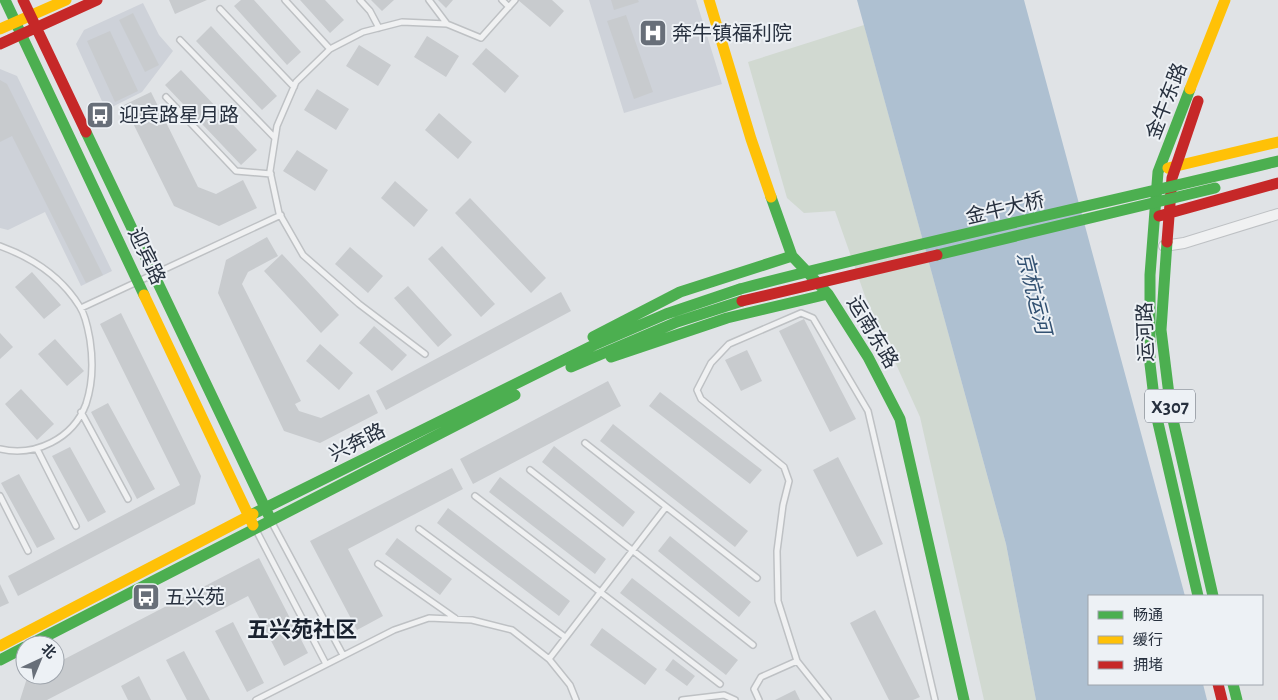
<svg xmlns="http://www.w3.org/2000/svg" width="1278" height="700" font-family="'Alegreya Sans','Noto Sans SC',sans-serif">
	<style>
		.built { fill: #ced2d9 }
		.green { fill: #d1d9d1 }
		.water { fill: #aec0d1 }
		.building { fill: #c8cbce }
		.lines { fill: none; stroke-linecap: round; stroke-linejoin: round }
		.lane-casing { stroke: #bec1c4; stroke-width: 8 }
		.street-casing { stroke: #bec1c4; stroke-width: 12 }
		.lane { stroke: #f0f1f2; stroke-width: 5 }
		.street { stroke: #f0f1f2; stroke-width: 10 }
		.fast { stroke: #4caf50; stroke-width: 11 }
		.slow { stroke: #ffc107; stroke-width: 11 }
		.jam { stroke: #c62828; stroke-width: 11 }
		.fast-bridge { stroke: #4caf50; stroke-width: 11 }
		.jam-bridge { stroke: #c62828; stroke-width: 11 }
		.labels { text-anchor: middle; stroke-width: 4; stroke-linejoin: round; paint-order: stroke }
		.shield { fill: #edf1f5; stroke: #626a75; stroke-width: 1 }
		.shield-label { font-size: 19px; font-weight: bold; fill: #27303e }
		.poi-label { font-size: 20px; fill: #27303e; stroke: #edf1f5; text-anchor: start }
		.street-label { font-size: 20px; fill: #27303e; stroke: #edf1f5 }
		.water-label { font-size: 21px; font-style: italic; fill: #325172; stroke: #edf1f5 }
		.quarter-label { font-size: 22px; font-weight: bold; fill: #1a222f; stroke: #edf1f5 }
	</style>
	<rect width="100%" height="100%" fill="#e0e3e6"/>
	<path class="built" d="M589,0H696L722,84L624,113Z
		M143,3L159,35L173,51L142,92L106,110L76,44L84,30Z
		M0,69L17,76L112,271L81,286L45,212L8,230L0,228Z"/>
	<path class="green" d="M864,25L1006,544L1036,700H984L920,417L865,296L835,211L804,213L787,198L748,62Z"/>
	<path class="water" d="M857,0H1024L1185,596H1089V684H1203L1207,700H1036L1006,544Z"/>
	<path class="building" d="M169,0H207L175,14Z
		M241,0H254L301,52L287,65L234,6Z
		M300,0H325L344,20L330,33Z
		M371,0H394L382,11Z
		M438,0H453L446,8Z
		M518,0H552L564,11L550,27Z
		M611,0H638L639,2L614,10Z
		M133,13L159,65L145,72L119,20Z
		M626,15L653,92L634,99L607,21Z
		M211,26L277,96L262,110L196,41Z
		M110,31L138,91L115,102L87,41Z
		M427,36L459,56L446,77L414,57Z
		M359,45L391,65L378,86L346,66Z
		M486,48L519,76L505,93L472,64Z
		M181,70L257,150L241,165L165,85Z
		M0,80L7,84L103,275L86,283L12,136L0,142Z
		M317,89L349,109L336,130L304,110Z
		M151,92L198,187L216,194L243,180L257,208L219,226L174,206L124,105Z
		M439,113L472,142L458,159L425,130Z
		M297,150L328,170L315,191L283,171Z
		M395,181L428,210L414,227L381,198Z
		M470,198L546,278L531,293L455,213Z
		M267,237L278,256L248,272L242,284L301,401L295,404L299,411L321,418L369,394L378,413L320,443L284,431L218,293L226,260Z
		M442,246L495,304L481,317L428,259Z
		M350,247L383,276L368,293L335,264Z
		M282,254L339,315L321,333L264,271Z
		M32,272L61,305L44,319L15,287Z
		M408,286L452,335L438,347L394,298Z
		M561,292L571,311L386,410L376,391Z
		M121,313L201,476L195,504L18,596L8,576L180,485L100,324Z
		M804,319L856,419L830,432L779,331Z
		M374,326L407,355L392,371L359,343Z
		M0,333L13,347L0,359Z
		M55,339L84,371L67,386L38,354Z
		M320,344L353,373L339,390L306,361Z
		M747,350L762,381L741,391L725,360Z
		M608,381L621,406L473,484L460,459Z
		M21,389L54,424L37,440L5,404Z
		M660,392L762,470L750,484L649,406Z
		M108,403L155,489L137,499L91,412Z
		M613,424L748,531L735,547L600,441Z
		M554,446L635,512L623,527L542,462Z
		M70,447L106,512L88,522L52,456Z
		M838,457L883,544L857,557L813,470Z
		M452,468L463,489L348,549L383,616L357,630L310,541Z
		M19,474L55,539L37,548L1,483Z
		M500,477L606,559L595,574L489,492Z
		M448,508L570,601L559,616L437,523Z
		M670,536L751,602L739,617L658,551Z
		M397,538L452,579L440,595L385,554Z
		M259,558L308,653L284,666L248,596L47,700H20L27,678L33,675H55V664Z
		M632,578L738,660L726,675L620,593Z
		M0,584L9,603L0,607Z
		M875,610L920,697L913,700H889L850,623Z
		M233,622L264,683L247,692L215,631Z
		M602,628L657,669L645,685L590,645Z
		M184,651L210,700H187L166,660Z
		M673,659L695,676L687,686L665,670Z
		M139,676L151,700H128L121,686Z
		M795,690L800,700H775Z"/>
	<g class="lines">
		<g class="lane-casing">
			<path id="lane" d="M285,0L330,49
				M360,0L370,11L379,28
				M429,0L447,24
				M502,0L509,7
				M220,9L294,87
				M180,40L275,138
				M166,97L236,171L271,174
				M0,246C33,258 61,276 80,307C86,316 88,329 90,340C93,360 93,383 86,404C73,439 35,457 0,449
				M81,308L281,215
				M425,354L359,304L303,255L279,213L270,171L277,126L296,82L330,49L363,32L402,22L447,24L481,38L515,0
				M81,412L128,499
				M585,443L757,578
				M37,449L76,526
				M530,470L753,645
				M0,496L28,551
				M475,496L720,684
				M271,521L343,655
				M419,529L565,637
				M256,530L326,664
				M378,564L455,618
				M549,659L666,507
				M256,700L394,630L429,618L472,620L512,630L549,659L570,685L576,700
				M682,700L724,695L735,700
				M759,700L754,689L761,677L797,661
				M828,700L797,661L778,601L777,551L783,505L789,481L784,467L701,399L697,390L711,363L729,344L801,313L813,318L868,411L935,700"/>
		</g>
		<g class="street-casing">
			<path id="street" d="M1164,246L1184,243L1278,214"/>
		</g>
		<use href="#lane" class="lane"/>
		<use href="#street" class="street"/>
		<path class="fast" d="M5,0L144,295
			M1190,89L1158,172L1150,275V364L1156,414L1198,596
			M86,132L269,516
			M771,197L792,256L828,294L868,357L900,419L964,700
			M1167,242L1161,330L1171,411L1213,596
			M593,337L680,292L792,256
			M611,357L727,318L828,294
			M571,367L677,322L742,301
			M253,514L594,345L666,314L740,289
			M29,645L515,395
			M0,660L25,647
			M1233,684L1237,700"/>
		<path class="slow" d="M709,0L751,139L771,197
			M0,29L66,0
			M1190,89L1225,0
			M1168,168L1278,142
			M144,295L253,525
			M0,646L253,514"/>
		<path class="jam" d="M23,0L86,132
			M0,44L97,0
			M1159,216L1278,183
			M1167,242L1172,178L1198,101
			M1218,684L1222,700"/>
		<path class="fast-bridge" d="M937,255L1215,188
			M740,289C918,242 1099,205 1278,161"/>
		<path class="jam-bridge" d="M742,301L937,255"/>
	</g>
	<defs>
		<g id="hospital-square" transform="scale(1.4375)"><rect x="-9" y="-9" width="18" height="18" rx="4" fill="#686f79" stroke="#edf1f5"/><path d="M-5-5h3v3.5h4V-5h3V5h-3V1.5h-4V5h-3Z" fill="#fff"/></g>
		<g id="bus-square" transform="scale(1.4375)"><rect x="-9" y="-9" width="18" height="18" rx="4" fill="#686f79" stroke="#edf1f5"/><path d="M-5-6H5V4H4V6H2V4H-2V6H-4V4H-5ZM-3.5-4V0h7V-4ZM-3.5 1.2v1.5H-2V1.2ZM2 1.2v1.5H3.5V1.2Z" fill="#fff"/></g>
	</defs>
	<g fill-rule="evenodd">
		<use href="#hospital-square" x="653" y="33"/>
		<use href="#bus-square" x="100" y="115"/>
		<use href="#bus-square" x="146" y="597"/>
	</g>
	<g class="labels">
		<rect class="shield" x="1145" y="389.5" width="50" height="33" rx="4"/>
		<g class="shield-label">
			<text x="1170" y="413">X307</text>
		</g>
		<g class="poi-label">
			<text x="672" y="40">奔牛镇福利院</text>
			<text x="119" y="122">迎宾路星月路</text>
			<text x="165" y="604">五兴苑</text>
		</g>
		<g class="street-label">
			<text transform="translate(1166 101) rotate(-69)" y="7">金牛东路</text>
			<text transform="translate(1005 208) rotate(-13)" y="7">金牛大桥</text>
			<text transform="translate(147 256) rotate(65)" y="7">迎宾路</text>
			<text transform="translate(873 332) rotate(59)" y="7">运南东路</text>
			<text transform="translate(1145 332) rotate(-92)" y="7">运河路</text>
			<text transform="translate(357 442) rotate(-27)" y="7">兴奔路</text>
		</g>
		<g class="water-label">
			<text transform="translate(1034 293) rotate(76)" y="7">京杭运河</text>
		</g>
		<g class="quarter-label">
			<text x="302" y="637">五兴苑社区</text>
		</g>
	</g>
	<rect x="1088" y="595" width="175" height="90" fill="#edf1f5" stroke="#9ea4ac"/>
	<rect x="1098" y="611" width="25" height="8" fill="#4caf50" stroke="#9ea4ac"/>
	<text x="1133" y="620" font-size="15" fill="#27303e">畅通</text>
	<rect x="1098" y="636" width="25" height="8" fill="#ffc107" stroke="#9ea4ac"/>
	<text x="1133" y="645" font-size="15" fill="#27303e">缓行</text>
	<rect x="1098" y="661" width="25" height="8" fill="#c62828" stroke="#9ea4ac"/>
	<text x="1133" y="670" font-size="15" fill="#27303e">拥堵</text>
	<g transform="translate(40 660) rotate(44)"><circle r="24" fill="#edf1f5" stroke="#9ea4ac"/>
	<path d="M0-4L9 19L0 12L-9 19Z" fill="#686f79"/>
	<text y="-8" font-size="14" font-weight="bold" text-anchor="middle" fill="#27303e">北</text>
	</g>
</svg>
